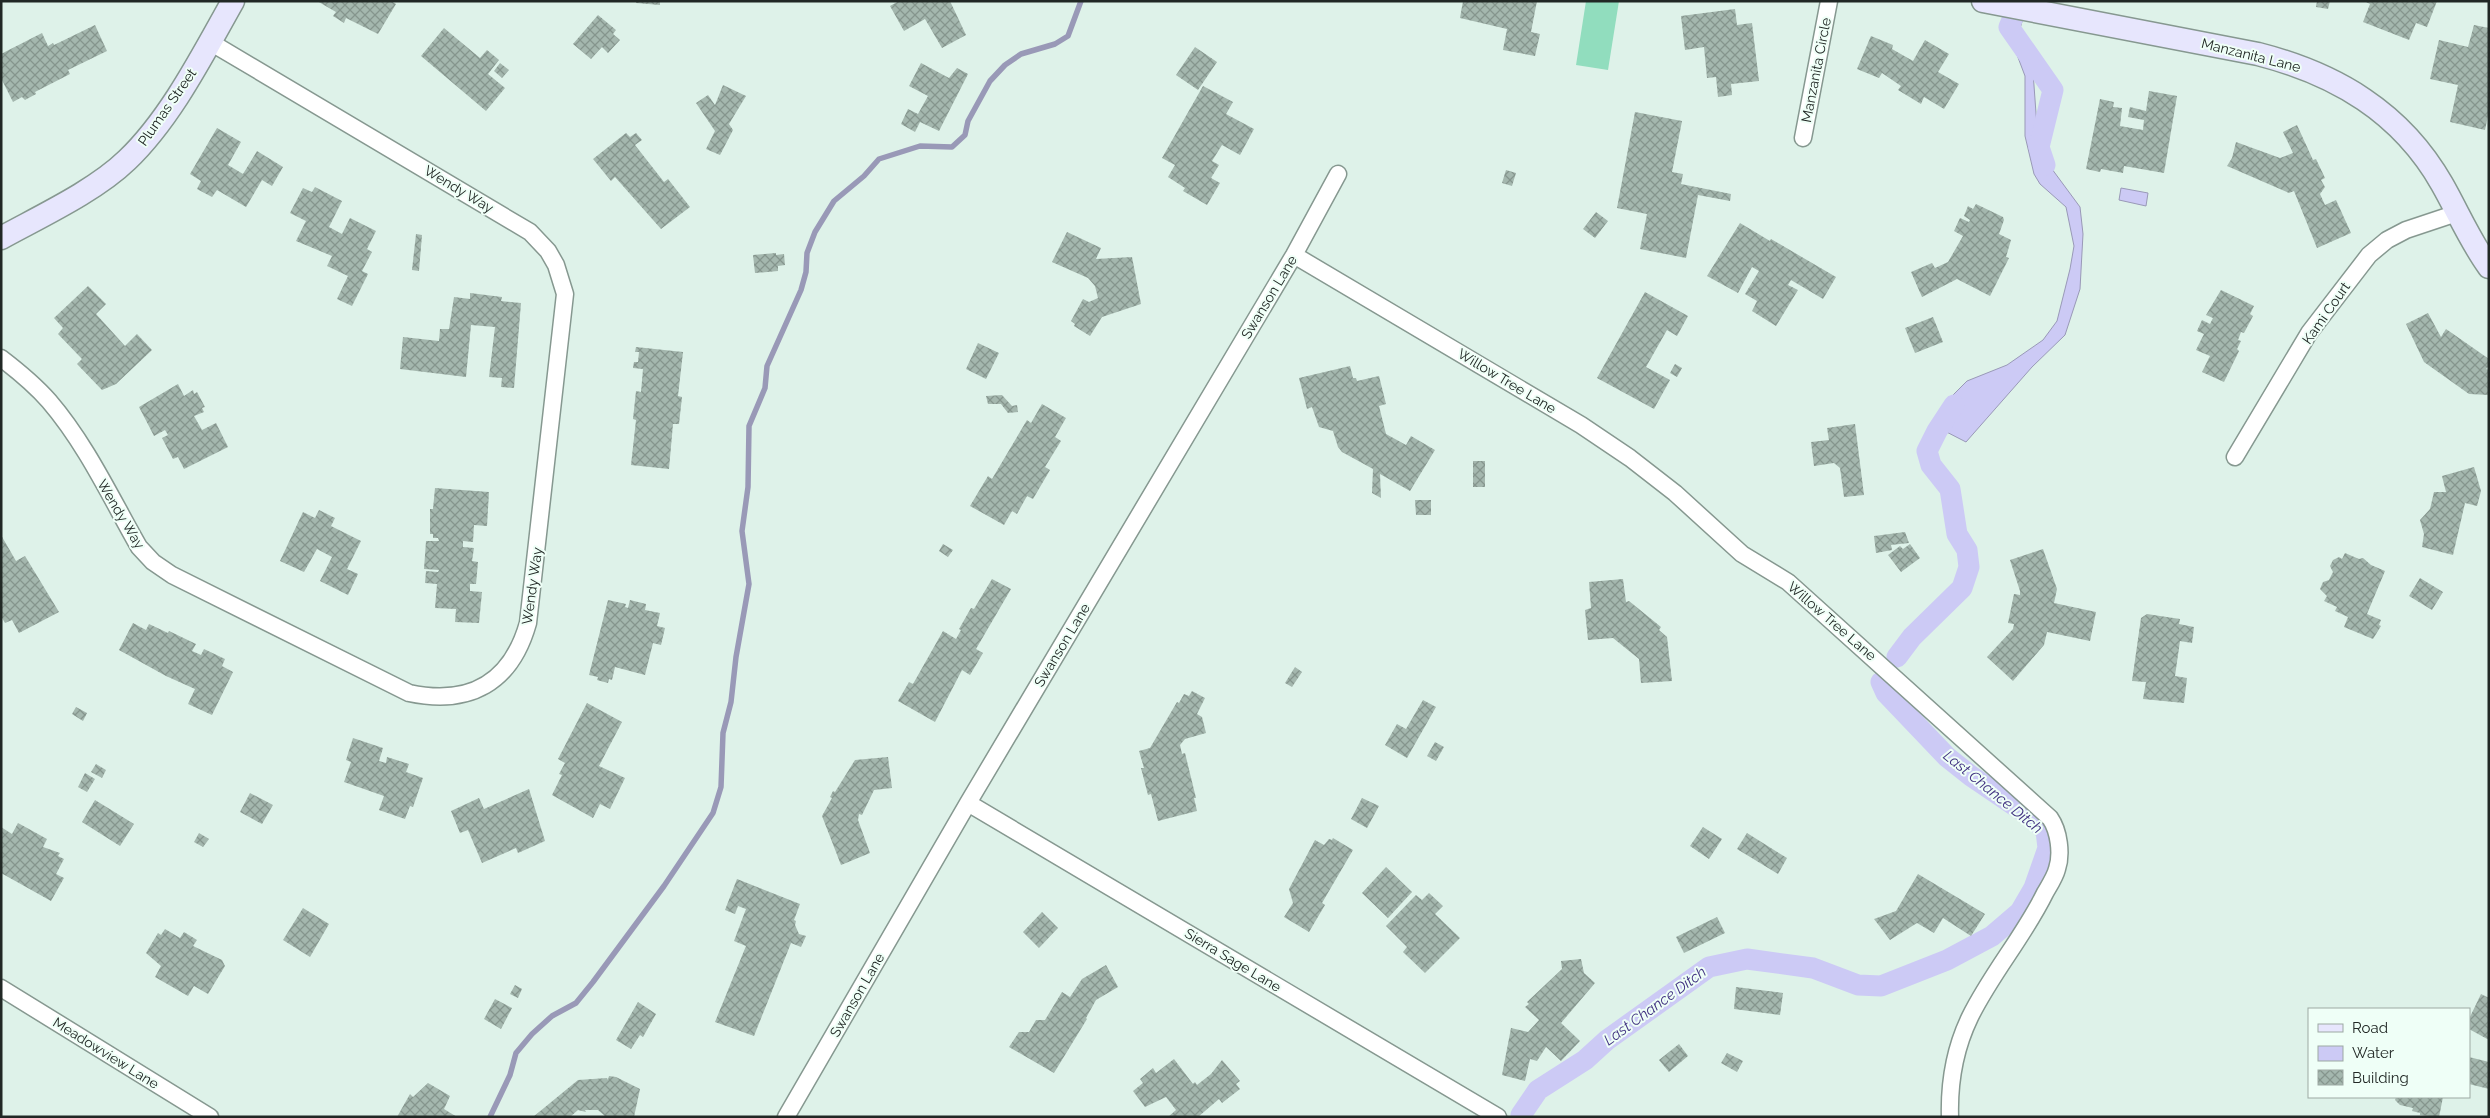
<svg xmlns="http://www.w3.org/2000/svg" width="2490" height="1118" font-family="Raleway,sans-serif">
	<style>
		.garden { fill: #91ddbe }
		.water { fill: #cccaf5; stroke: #9999b7 }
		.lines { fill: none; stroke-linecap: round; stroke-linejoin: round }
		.stream { stroke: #9999b7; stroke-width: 5.5 }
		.canal { stroke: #cccaf5; stroke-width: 21 }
		.building { fill: url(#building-cross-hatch) }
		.street-casing { stroke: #869890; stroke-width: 19 }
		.secondary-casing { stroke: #869890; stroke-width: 25 }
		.street { stroke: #fff; stroke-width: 16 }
		.secondary { stroke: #e7e6fd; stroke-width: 22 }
		.labels { text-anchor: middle; stroke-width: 4; stroke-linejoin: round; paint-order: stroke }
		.street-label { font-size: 14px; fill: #212825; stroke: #effff7 }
		.water-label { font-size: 15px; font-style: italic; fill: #403181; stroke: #effff7 }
	</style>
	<defs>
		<pattern id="building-cross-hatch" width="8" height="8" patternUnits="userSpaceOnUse" patternTransform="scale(1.25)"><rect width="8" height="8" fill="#a4b7ae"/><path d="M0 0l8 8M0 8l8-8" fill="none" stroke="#85958d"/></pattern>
	</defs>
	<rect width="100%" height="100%" fill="#def2e9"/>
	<path class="garden" d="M1586,1H1619L1608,70L1576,65Z"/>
	<path class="water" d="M2019,1H2028L2019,32L2032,58L2037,127L2049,165L2080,207L2083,234L2080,289L2065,335L2032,367L1966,442L1933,425L1948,400L1967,381L2007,365L2043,340L2057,321L2070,269L2074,246L2066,207L2040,184L2034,174L2025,136V76L2008,31Z
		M2121,188L2148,193L2146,206L2119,200Z"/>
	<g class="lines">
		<path class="stream" d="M490,1117L510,1075L516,1053L532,1034L552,1016L576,1003L593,982L664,886L713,813L721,787L723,733L731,702L736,657L749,584L742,531L748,487L749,426L765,388L767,366L801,290L806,272L807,253L815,232L834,201L864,176L879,159L920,146L952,147L965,135L968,121L990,81L1005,65L1021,54L1055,44L1068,36L1081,1"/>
		<path class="canal" d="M2020,1L2009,27L2053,90L2039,147L2045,165
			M1897,657L1912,637L1962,588L1969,567L1967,550L1957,534L1950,489L1931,465L1927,451L1937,431L1954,405
			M1521,1115L1538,1090L1585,1060L1607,1040L1709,967L1747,959L1813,968L1858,985L1881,986L1947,960L1992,936L2020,912L2034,888L2048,848L2046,831L2033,818L1971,776L1947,757L1886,693L1881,682"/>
	</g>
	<path class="building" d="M317,1H391L396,4L378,34L346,18L344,23L333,16L336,12Z
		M636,1H660V5L636,3Z
		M899,1H950L966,35L942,48L925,19L904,31L890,6Z
		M1463,1H1537L1531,32L1540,34L1535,56L1503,50L1507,29L1460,18Z
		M2317,1H2330L2328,9L2316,7Z
		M2364,1H2437L2427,27L2416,23L2409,40L2363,22L2370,4Z
		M1735,9L1737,25L1752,23L1759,81L1731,84L1732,95L1718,97L1716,77L1707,78L1704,47L1685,50L1681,16Z
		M598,15L616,30L613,34L620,40L608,53L602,47L591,59L573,44Z
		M95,25L107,51L68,70L70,74L35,92L36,94L25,100L22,97L13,102L1,78V54L42,33L48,46L53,43L54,45Z
		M2474,25L2489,28V111L2485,130L2450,122L2458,85L2430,79L2439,40L2468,47Z
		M444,28L480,58L487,50L499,60L488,74L505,88L486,111L421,56Z
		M1871,36L1893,45L1892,49L1913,61L1925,40L1949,54L1938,72L1959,84L1944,109L1924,97L1921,104L1898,90L1901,86L1882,73L1879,78L1857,69Z
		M1195,47L1217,62L1198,90L1176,75Z
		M500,63L509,70L502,78L494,71Z
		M921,63L949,78L957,68L968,74L939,131L920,122L915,132L901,124L908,109L918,114L928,96L909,86Z
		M723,85L746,96L729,124L733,130L720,155L706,149L715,131L696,103L708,95L715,105Z
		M1203,86L1233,102L1226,114L1254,129L1240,155L1222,145L1212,161L1219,165L1211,178L1220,183L1207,205L1183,191L1185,188L1168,177L1175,165L1162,158Z
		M2149,91L2177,96L2164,173L2124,166L2123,173L2101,169L2100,172L2086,169L2100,99L2114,102L2113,107L2122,108L2120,126L2143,130L2144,120L2128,117L2130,107L2146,111Z
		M1635,112L1682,121L1672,172L1683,174L1681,184L1731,194L1730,201L1698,195L1686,258L1640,249L1647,214L1617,208Z
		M2297,125L2313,160L2316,159L2325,178L2321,180L2325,187L2320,194L2325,205L2336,200L2351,233L2317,248L2294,191L2289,193L2227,166L2232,158L2236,142L2280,158L2293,153L2283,132Z
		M217,128L241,142L228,165L243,174L257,151L283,167L272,186L262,180L246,207L217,190L212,197L197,189L201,181L190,174Z
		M626,133L630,137L636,133L642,140L635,145L664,182L668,179L690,207L661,229L615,177L611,181L593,159Z
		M1506,170L1516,173L1512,186L1502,183Z
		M315,187L342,201L329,227L342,234L350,218L376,231L367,249L372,252L362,271L368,274L352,306L337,299L348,276L327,266L332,256L296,241L306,221L290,213L303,188L312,192Z
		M1976,204L2003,217L2004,220L1999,234L2011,240L2006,257L2009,258L1990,296L1957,279L1922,297L1911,272L1932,263L1935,268L1948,262L1963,236L1954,231L1960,218L1969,222L1970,220L1964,216L1968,206L1973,209Z
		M1596,212L1608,221L1595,238L1583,229Z
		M1740,223L1770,241L1771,239L1836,277L1823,299L1791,280L1788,285L1798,290L1776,326L1752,311L1757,301L1745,294L1759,271L1752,267L1738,293L1707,276Z
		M1067,232L1101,248L1096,259L1132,257L1141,304L1102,317L1090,336L1074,326L1075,324L1071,321L1083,299L1089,302L1098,298L1095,286L1088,278L1052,262Z
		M416,234L422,235L419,271L412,270Z
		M776,253V255L784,254L785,265L778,266V271L755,273L753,255Z
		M88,286L106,304L96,314L125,346L137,334L152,350L116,384L102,390L77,364L82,359L58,334L63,328L54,318Z
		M2221,290L2254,306L2250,314L2253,316L2244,333L2241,332L2238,340L2241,341L2237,349L2239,351L2224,382L2202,372L2210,356L2196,350L2204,334L2197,331L2202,320L2210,324L2213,318L2206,315Z
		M1645,292L1688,316L1677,336L1667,330L1646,367L1670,380L1654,409L1597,378Z
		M470,293L502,297L501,301L521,303L514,388L501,387L502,378L489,377L495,327L471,325L466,377L400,369L403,337L439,341L440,329H449L454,297L470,299Z
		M2428,313L2441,337L2446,329L2489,359V366L2486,369L2489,370V395L2469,394L2424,362L2406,324Z
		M1933,317L1943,342L1915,353L1905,328Z
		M978,343L999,353L986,379L966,369Z
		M636,347L683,352L678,396L682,397L679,424H673L669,469L631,465L636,420L633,419L636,391L641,392L643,369L633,368L634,362H638L639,352H635Z
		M1675,364L1682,368L1677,377L1670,373Z
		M1350,366L1353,378H1356L1357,381L1379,376L1386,404L1379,406L1386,434L1406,445L1411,436L1435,450L1410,491L1380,474L1381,498L1372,493L1373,469L1342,452L1338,447L1333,431L1319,427L1312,407L1307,409L1299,378Z
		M178,384L184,396L193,390L194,394L197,392L205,407L202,408L204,412L194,416L202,430L216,423L228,447L184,469L178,457L173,459L162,438L168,435L165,430L154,436L139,407Z
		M1002,395L1012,406L1017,405L1018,412L1008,413L1001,404H988L986,396Z
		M1042,404L1066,418L1055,437L1061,441L1045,467L1050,470L1033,499L1027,496L1017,514L1012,511L1004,525L970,506L988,476L992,479L1027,420L1031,423Z
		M1855,424L1864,495L1844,497L1840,468L1834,463L1814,466L1811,442L1829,440L1827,428Z
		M1473,461H1485V487H1473Z
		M2474,467L2481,491L2477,506L2465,503L2453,555L2422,547L2424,534L2420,520L2430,509L2434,492H2446L2442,476Z
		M435,488L489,492L487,526L474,525L473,542L463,541V547L474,548L472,561L478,562L476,584H470V591L482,592L479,623L455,622L456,609L435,608L437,584L425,583L426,571L438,572L439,570L424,569L426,541H439L438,538H433V534H430V509H433Z
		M1415,500H1431V515H1416Z
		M319,510L335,518L331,526L361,541L347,569L358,574L348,595L320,581L332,557L317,549L304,572L280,561L303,512L315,518Z
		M1905,532L1909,543L1891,545L1892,550L1876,553L1874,536Z
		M1,535L16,561L25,556L59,612L19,633L12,620L5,623L1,616Z
		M943,544L953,550L948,557L939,551Z
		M1910,544L1920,558L1901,572L1888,555L1900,546L1903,549Z
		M2043,549L2057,589L2054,603L2096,612L2090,641L2047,632L2044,645L2013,681L1987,657L2013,629L2014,624L2008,623L2014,594L2020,595V591L2010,560Z
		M2345,553L2359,559L2363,558L2371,565L2385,571L2367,614L2381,620L2379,625L2381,626L2373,639L2344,627L2348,617L2335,611L2337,607L2324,601L2327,596L2320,589L2323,582L2329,580L2333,572L2330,566L2333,560L2339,557L2342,559Z
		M2420,578L2443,592L2432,610L2409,596Z
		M992,579L1011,589L976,649L983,653L970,675L962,670L935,722L898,701L909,682L913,684L943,631L956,639L961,630L959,629L971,608L974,609Z
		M1623,579L1626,602L1629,601L1661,627L1659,630L1667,637L1672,681L1641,683L1639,659L1613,638L1588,640L1585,610L1591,608L1589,582Z
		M608,600L626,604L625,607L628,608L630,600L646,604L645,610L660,613L657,626L665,628L661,645L653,643L645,675L615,667L612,680L609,679L608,683L597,680L598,677L589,675Z
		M2147,614L2180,619L2179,624L2194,627L2192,643L2180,641L2175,676L2187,678L2184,703L2143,699L2146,682L2132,681L2141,618Z
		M133,623L146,630L149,624L168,633L169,631L196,644L192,651L201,655L204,649L225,659L222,666L233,672L212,715L188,704L195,689L166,676L119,650Z
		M1295,667L1302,672L1292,687L1285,683Z
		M1192,691L1205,698L1197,714L1202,717L1206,733L1185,739L1180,745L1182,754L1185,753L1196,798H1194L1197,811L1158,821L1151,794L1148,795L1141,768H1144L1139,751L1150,748L1177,702L1179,703L1184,694L1189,696Z
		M1423,700L1436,707L1407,758L1385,745L1397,724L1406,729Z
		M587,703L622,722L599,766L625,778L610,809L600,804L593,818L552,795L562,775L559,774L565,763L558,759Z
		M76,707L87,713L83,721L72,714Z
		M353,738L383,748L379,761L386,763L387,757L409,764L406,772L423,778L413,807L410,806L405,819L379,810L384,796L344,782L351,762L346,760Z
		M1435,742L1444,747L1436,761L1427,756Z
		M888,757L892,788L874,790L862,815L859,814L858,820L870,853L841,865L822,816L832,798L830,797L833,791L835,792L855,760Z
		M96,764L106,770L102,778L91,772Z
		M85,773L95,779L87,792L78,787Z
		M529,789L545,841L518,853L516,848L482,863L468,830L460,833L451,811L479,798L484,809Z
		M250,793L273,805L262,824L240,812Z
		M1362,798L1379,806L1367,828L1351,819Z
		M95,800L134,824L120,846L82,822Z
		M18,823L47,839L43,847L60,853L58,856L64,859L56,874L64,878L51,901L1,873V827L12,834Z
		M1703,827L1722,839L1709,859L1690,846Z
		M199,833L209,839L203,847L194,842Z
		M1747,833L1787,858L1778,874L1737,849Z
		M1333,838L1353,850L1322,903L1325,905L1309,932L1284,917L1293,903L1289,889L1315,840L1324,845L1329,839L1332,840Z
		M1386,867L1412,892L1388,918L1362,893Z
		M1918,874L1985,914L1971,936L1943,918L1934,933L1917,923L1890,940L1874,919L1896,911Z
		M737,879L800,904L794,920L796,921L795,925L799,934L806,936L801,947L791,943L754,1036L715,1022L746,946L734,941L746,909L738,906L735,914L725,910Z
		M1429,893L1443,906L1435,914L1460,938L1425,973L1403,952L1407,947L1386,926L1416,895L1422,900Z
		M303,908L329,924L310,957L283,940Z
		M1042,912L1058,928L1039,948L1023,932Z
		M1717,917L1725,933L1684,953L1676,937Z
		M165,929L180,938L184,932L197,940L193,946L222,960L225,966L208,994L194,986L188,996L155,977L161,966L146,953L158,933L161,935Z
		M1581,959L1584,973L1595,983L1561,1023L1580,1041L1561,1061L1546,1047L1537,1061L1530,1059L1525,1081L1502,1075L1511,1028L1528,1032L1539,1020L1525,1007L1529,1004L1527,1002L1562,969L1561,961Z
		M1106,965L1118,987L1096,1000L1086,1018L1087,1019L1054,1073L1009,1047L1019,1032H1029L1036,1020H1045L1062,992L1070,997L1082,979Z
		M515,985L522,989L518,998L510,994Z
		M1736,987L1783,993L1780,1015L1734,1009Z
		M2481,994L2489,998V1040L2469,1029V1019Z
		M495,999L512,1008L501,1029L484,1019Z
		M638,1002L656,1014L643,1037L640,1035L631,1049L616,1040Z
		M1679,1044L1688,1056L1669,1072L1659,1060Z
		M1727,1053L1743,1061L1737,1072L1721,1063Z
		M2469,1057L2489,1062V1089L2469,1084Z
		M1174,1059L1193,1084L1195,1082L1197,1085L1211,1074L1222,1060L1240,1081L1236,1084L1240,1089L1222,1103L1219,1099L1198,1117H1168L1176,1110L1166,1097L1145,1107L1133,1091L1143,1083L1140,1079L1153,1068L1156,1073Z
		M609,1076L616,1077L640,1089L634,1117H606L598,1110H585L586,1112L578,1110L570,1117H533L578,1080L607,1078L608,1080Z
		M428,1083L450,1096L444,1109L457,1117H397L410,1094L413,1097Z
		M2396,1097H2443L2439,1117L2420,1115V1113L2412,1111L2413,1108L2400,1105L2395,1100Z"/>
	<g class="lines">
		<g class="street-casing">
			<path id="street" d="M1803,138L1829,1
				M1294,255L1581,425L1630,458L1675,493L1742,554L1788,582L2050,818C2059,831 2062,854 2057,869C2055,877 2049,886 2045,893C2024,936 1991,974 1970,1017C1955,1048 1949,1083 1950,1117
				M1,358C18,371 35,385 49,401C86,444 111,498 139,547L153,562L172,575L409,693C470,706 511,683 528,623L565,294L556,265L548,251L530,232L210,42
				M2235,457L2309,333L2369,255L2387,240L2406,230L2457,213
				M968,803L1498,1117
				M1,988L210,1117
				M786,1117L968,803L1294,255L1338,174"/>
		</g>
		<g class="secondary-casing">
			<path id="secondary" d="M1983,1L2258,54C2336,74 2401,112 2442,184C2458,212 2470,241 2489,267
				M1,238C41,216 95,191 127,160C171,118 203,54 233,1"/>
		</g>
		<use href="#street" class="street"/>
		<use href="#secondary" class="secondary"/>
	</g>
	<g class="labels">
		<g class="street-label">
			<text transform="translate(2251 55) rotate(14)" y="5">Manzanita Lane</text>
			<text transform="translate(1816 70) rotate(-79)" y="5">Manzanita Circle</text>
			<text transform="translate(167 107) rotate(-55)" y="5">Plumas Street</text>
			<text transform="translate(459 189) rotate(31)" y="5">Wendy Way</text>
			<text transform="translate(1269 297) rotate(-59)" y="5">Swanson Lane</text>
			<text transform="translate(2326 313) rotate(-55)" y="5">Kami Court</text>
			<text transform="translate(1507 381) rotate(31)" y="5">Willow Tree Lane</text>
			<text transform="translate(121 514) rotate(59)" y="5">Wendy Way</text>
			<text transform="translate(532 586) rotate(-82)" y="5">Wendy Way</text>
			<text transform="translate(1832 621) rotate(41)" y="5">Willow Tree Lane</text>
			<text transform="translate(1062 645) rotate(-59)" y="5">Swanson Lane</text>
			<text transform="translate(1233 960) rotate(31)" y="5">Sierra Sage Lane</text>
			<text transform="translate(857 995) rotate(-60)" y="5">Swanson Lane</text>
			<text transform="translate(106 1053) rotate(32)" y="5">Meadowview Lane</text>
		</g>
		<g class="water-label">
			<text transform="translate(1993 792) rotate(39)" y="5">Last Chance Ditch</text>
			<text transform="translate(1655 1006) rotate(-36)" y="5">Last Chance Ditch</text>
		</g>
	</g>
	<rect width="2490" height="1118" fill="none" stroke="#212825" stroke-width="5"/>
	<rect x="2308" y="1008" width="162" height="90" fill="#effff7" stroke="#9da9a3"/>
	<rect x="2318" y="1024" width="25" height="8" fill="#e7e6fd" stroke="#9da9a3"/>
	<text x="2352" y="1033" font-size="15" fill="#212825">Road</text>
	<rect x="2318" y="1046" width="25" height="15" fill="#cccaf5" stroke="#9da9a3"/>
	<text x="2352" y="1058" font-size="15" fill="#212825">Water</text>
	<rect x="2318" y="1070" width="25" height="15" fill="url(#building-cross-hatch)" stroke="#9da9a3"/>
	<text x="2352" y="1083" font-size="15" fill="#212825">Building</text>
</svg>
